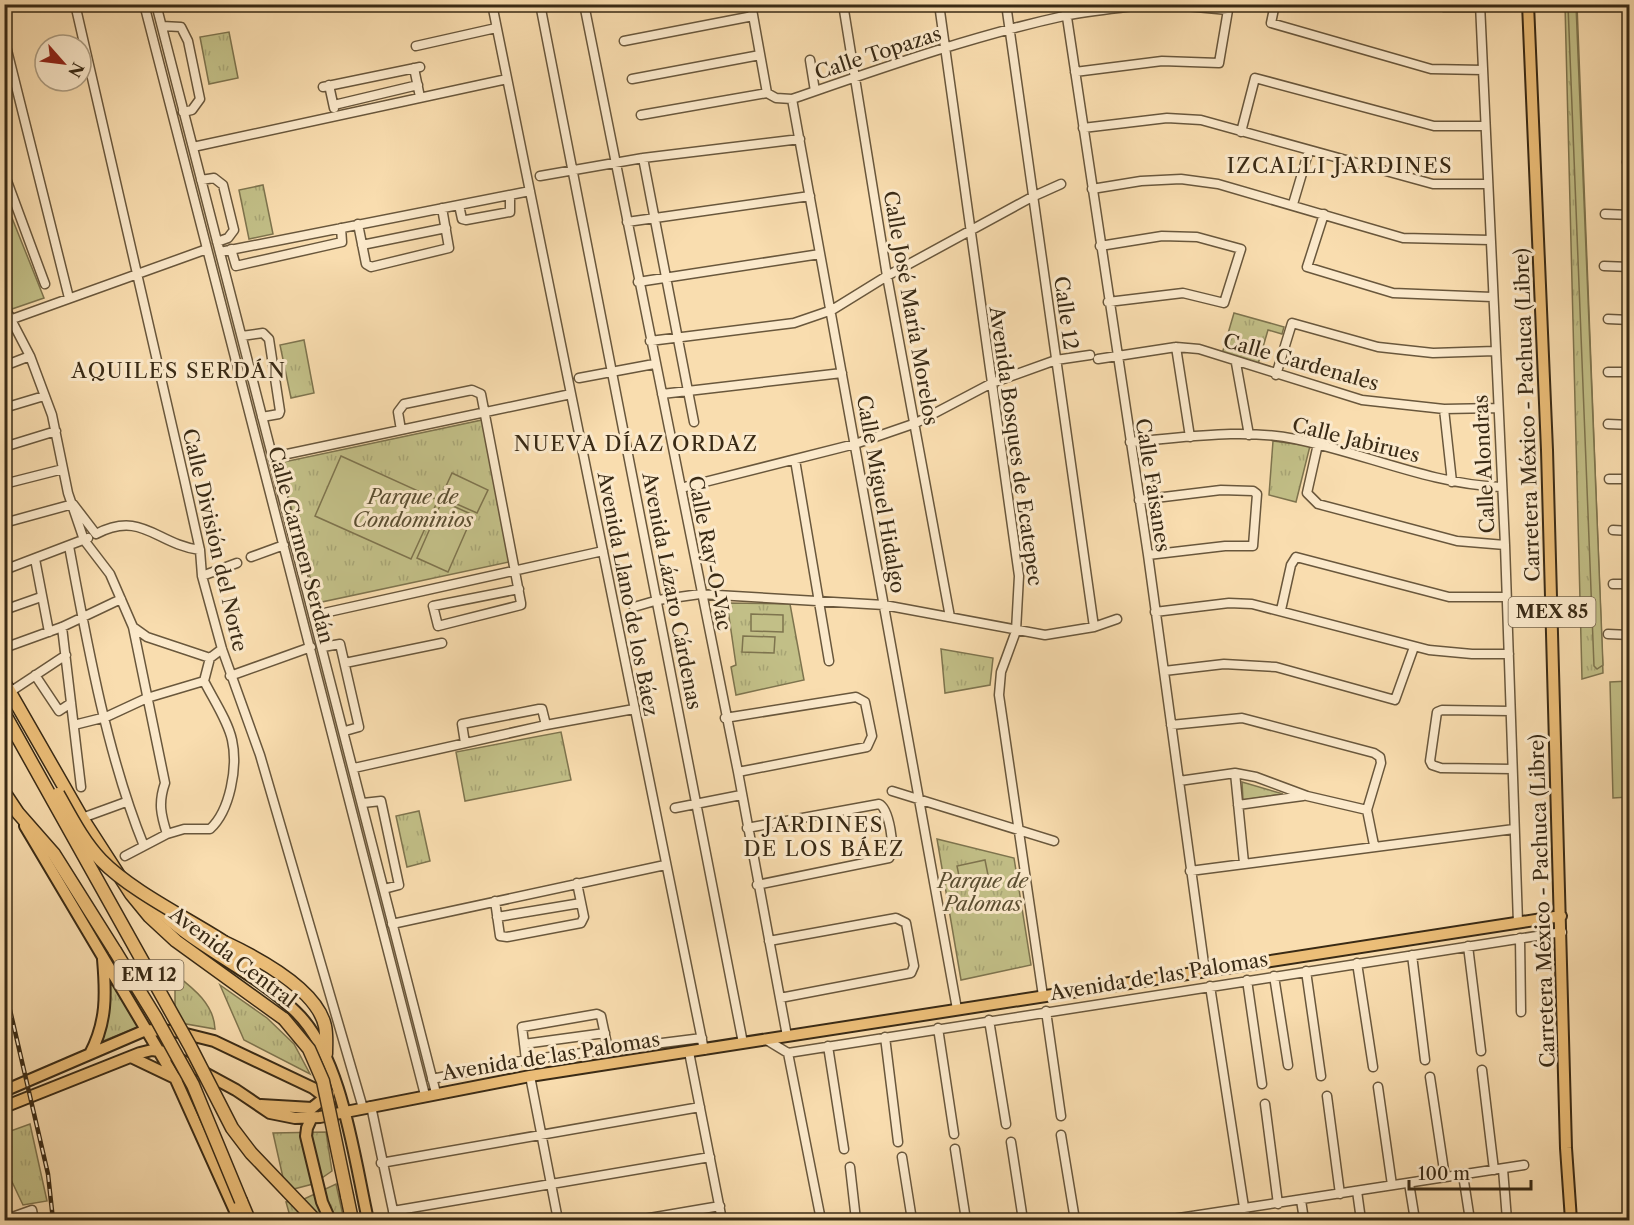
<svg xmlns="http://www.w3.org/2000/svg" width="1634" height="1225" font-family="'Libre Caslon Text',serif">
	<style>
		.grass { fill: url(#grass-tufts); stroke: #7e744e; stroke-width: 1.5 }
		.garden { fill: #c2bf87; stroke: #7e744e; stroke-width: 1.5 }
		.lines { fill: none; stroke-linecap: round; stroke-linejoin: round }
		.minor-casing { stroke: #69573c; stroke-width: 11 }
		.major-casing { stroke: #392a15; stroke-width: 14 }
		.highway-casing { stroke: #392a15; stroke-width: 15 }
		.minor { stroke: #fbe9cb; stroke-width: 8 }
		.major { stroke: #ecbe78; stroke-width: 10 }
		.highway { stroke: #ecbe78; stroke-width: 12 }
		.rail-casing { stroke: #392a15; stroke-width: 4.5 }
		.rail { stroke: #fbe9cb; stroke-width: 2; stroke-dasharray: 7; stroke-linecap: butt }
		.highway-bridge-casing { stroke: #392a15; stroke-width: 15; stroke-linecap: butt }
		.highway-bridge { stroke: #ecbe78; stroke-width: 12 }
		.labels { text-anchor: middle; stroke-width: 6; stroke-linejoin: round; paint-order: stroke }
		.shield { fill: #fbe9cb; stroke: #73634c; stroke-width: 1.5 }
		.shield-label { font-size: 18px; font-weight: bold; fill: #392a15 }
		.street-label { font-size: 20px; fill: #392a15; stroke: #fbe9cb }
		.park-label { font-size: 20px; font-style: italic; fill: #5b4f32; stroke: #fbe9cb }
		.neighbourhood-label { font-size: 21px; letter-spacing: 1.5px; fill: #392a15; stroke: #fbe9cb }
	</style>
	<defs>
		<pattern id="grass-tufts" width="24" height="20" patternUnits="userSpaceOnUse" patternTransform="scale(1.5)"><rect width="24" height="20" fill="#c2bf87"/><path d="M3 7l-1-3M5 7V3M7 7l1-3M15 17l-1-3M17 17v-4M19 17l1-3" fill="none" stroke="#a7a474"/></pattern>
	</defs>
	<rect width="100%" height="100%" fill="#f9ddaf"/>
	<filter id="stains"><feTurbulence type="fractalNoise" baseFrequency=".00333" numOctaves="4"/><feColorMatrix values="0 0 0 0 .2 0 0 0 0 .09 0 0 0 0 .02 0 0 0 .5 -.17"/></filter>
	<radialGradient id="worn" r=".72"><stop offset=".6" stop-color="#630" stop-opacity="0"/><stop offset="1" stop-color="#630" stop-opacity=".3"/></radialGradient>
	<path class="grass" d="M1565,5H1577L1603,673L1582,679Z
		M229,32L238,78L209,84L200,37Z
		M263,185L273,234L249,239L239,190Z
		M1234,313L1284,327L1282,334L1268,330L1258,364L1222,354Z
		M304,340L314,393L291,398L280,345Z
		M482,420L509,562L317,603L279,463Z
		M1273,441L1310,446L1296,502L1269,495Z
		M727,603L790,604L804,680L736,695L731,667L736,665Z
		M941,649L993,658L990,685L945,693Z
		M561,732L571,780L465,801L456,752Z
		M1242,782L1283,794L1243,800Z
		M419,811L430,861L407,867L396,816Z
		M937,839L1014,858L1031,965L961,980Z
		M104,968L141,1026L103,1041L110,1000Z
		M175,974C193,988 214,1004 215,1029L175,1022Z
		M220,985L267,1018L294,1044L310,1074L244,1040Z
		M30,1124L47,1201L23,1205L5,1167V1133Z
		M326,1132L332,1171L313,1184L286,1191L273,1133Z
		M336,1184L344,1220H291L286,1202L302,1200Z"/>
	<path class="garden" d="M1568,5H1576L1603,665L1597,669L1594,666Z
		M4,198L44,298L12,309L5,292Z
		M341,456L438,500L411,559L315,516Z
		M452,473L488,490L477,513L441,497Z
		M442,501L473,515L448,572L417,558Z
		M751,614L783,615V632L751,631Z
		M743,636L775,637L774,653L742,652Z
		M1629,681V797L1613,798L1610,682Z
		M985,860L988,875L960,881L957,866Z"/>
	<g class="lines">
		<g class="minor-casing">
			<path id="minor" d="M75,4L184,478L200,550L202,576L222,649L260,755L363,1108
				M144,4L425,1095
				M156,4L436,1093
				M492,4L704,1050
				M540,4L743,1043
				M584,4L738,772L787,1036
				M751,4L767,93
				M843,4L887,276L950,617
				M939,4L1019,576L1016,631L1001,672L999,695L1043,996
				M1006,4L1094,627
				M1065,4L1148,555L1205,971
				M1275,4L1271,23L1431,69L1483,70
				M1433,4L1444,7H1480
				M1480,4L1505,545L1518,923
				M162,26L181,27L188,41L200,99L192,110L183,112
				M4,38L69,298
				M624,41L753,16
				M416,46L496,28
				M810,60L815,91
				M414,68L420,97
				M1075,72L1162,61L1219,63L1228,10L1164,4
				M632,79L760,55
				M329,85L334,108
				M323,87L420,67
				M767,93L776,98L792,99C882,68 972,36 1064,16C1092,10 1122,8 1150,4
				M792,99L957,1009
				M334,105L418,85
				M641,115L767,93
				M1083,128L1167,118L1201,120L1433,184H1488
				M1241,132L1255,78L1434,126H1485
				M193,147L507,79
				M643,158L694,422
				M1627,162H1630
				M4,173L45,284
				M540,176L643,158L800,139
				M201,180L214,178L223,185L234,230L228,238L217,242
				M1092,189L1141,181L1181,179L1218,184L1403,238L1490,240
				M1293,204L1309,150
				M459,205L462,219L466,220L510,212V195
				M1324,214L1307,267L1393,293L1492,297
				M1605,214L1630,215
				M627,222L810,196
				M358,224L366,264L371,267L449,248L442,208
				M362,245L446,228
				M1100,246L1162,236L1197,237L1241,249L1224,303L1183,293L1108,302
				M231,249L236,266L342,242L341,228
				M220,252L530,191
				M1604,266L1630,267
				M638,282L820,254
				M4,306L30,356L52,415L68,493L84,540L110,574L133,627L165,783C158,803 161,815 167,834
				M1608,319L1630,320
				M4,322L207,249
				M242,336L263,333L269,339L280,411L279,414L262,417
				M650,341L794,323L832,310L887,276L1032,197L1061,184
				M1176,347L1190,437
				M1098,359L1176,347L1199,349L1362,400L1444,409L1497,408
				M1236,363L1249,435
				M4,366L30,356
				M1608,372H1630
				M1276,375L1292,323L1378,347L1433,353L1495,351
				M579,378L654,364
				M662,394L842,373
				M4,408L44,396
				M1444,409L1452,482
				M1608,424L1630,425
				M401,430L398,412L404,404L472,390L481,394L521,603V605L438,626L433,606L519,589
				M1130,442C1184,438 1241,428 1295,439C1364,453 1430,484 1500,487
				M1318,444L1307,493L1318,504L1457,541L1505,545
				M4,447L56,431
				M273,457L571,394
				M795,460L829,661
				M4,471L9,483
				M1609,479H1630
				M4,484L63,469
				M681,488L855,444L916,423L992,383L1056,360L1090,355
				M1139,500L1221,490L1253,491L1257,494L1253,546H1225L1148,555
				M4,523L73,504L96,534C142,510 156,544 200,550
				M1613,530L1630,531
				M69,546C87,643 107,755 144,846
				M251,557L284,545
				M35,559L49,632
				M4,570L88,538
				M202,576L237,563
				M1613,584H1630
				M634,607L658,600L700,594L884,605L1045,635L1094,627L1117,619
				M4,610L41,597
				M1281,610L1291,565L1296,557L1449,597H1506
				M1155,612L1229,603L1252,604L1429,650L1472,654H1509
				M315,615L603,551
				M62,627L81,787
				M133,627L147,637L210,658L222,649
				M1608,634L1630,635
				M323,647L340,644L359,727L345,731
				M4,648L62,627L121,599
				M345,663L442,643
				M1164,671L1224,664L1276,667L1395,700L1414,647
				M35,675L59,711L71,703
				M230,676L311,647
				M10,692L66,655
				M1510,711L1442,710L1437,712L1430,761L1432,765L1441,768L1512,769
				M725,718L856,697L865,702L872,736L867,747L738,772
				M74,725L106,717L147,698L204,681L210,658
				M1171,725L1242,718L1374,753L1380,757L1381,763L1367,810L1374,845
				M465,743L462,724L539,709H542L546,725
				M354,768L546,725L634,709
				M1235,773L1244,863
				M1179,781L1235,773L1256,777L1307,796L1367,810
				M892,791L1054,841
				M363,803L381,801L399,885L384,889
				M1238,805L1303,796
				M675,808L741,795
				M82,818L126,802
				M747,828L879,804C889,808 896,849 889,858L757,885
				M125,856L167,834L184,829H210C230,811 238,767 232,740C228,721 213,699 204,681
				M1190,871L1514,829
				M495,901L500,936L507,937L581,923L584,917L577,883
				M497,917L581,903
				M392,924L665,865
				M1520,938L1521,1012
				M769,941L896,918L906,923L914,966L911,973L780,998
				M1468,946L1481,1051
				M1412,955L1425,1060
				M1357,963L1373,1067
				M1306,971L1321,1076
				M1274,976L1288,1065
				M1247,980L1262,1084
				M1210,986L1246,1220
				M1046,1011L1061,1116
				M989,1020L1006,1124
				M938,1028L954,1134
				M885,1037L898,1142
				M765,1039L788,1053L1562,932
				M524,1044L605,1033
				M828,1046L844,1149
				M689,1052L722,1220
				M788,1053L821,1220
				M526,1060L522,1027L597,1014L601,1016L608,1049
				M1482,1070L1494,1170
				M530,1076L558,1220
				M1430,1077L1445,1177
				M432,1079L526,1060L702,1038
				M1378,1087L1392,1185
				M1327,1096L1340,1194
				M1265,1104L1278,1204
				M371,1106L395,1220
				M1061,1135L1075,1220
				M1011,1142L1023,1220
				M955,1149L966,1220
				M902,1157L912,1220
				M381,1163L700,1107
				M850,1167L856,1220
				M1503,1169L1507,1220
				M1463,1175L1470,1220
				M1409,1183L1415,1220
				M1357,1191L1361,1220
				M1301,1200L1304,1220
				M393,1211L710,1157
				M4,1220L32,1210L34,1220
				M638,1220L720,1206
				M1166,1220L1524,1165"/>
		</g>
		<g class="major-casing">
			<path id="major" d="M1528,4L1547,450L1566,1148L1571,1220
				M25,826L176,1080L239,1220
				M146,897C187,946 250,967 295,1011C342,1055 354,1158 368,1220
				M185,929C208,936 234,965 255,966
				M90,1054C107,1022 106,994 103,959
				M131,1057L177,1079
				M4,1091L146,1030L174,1031L214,1041L313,1088L330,1101
				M261,1105L312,1108L329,1094
				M4,1107L140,1053L152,1050L166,1052L236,1090L270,1113L295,1118L320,1117L530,1076L1561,916
				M312,1117L307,1128L306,1136L322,1202L330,1220"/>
		</g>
		<g class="highway-casing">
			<path id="highway" d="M4,682L82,818L131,894L149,916L176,941L284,1019
				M4,792L18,813L54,854L115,951
				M224,942C256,957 317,989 325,1026C327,1035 326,1045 326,1054
				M347,1196L352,1220
				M241,1201L249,1220"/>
		</g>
		<use href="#minor" class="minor"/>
		<use href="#major" class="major"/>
		<use href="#highway" class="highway"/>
		<g class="rail-casing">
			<path id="rail" d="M4,984L48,1174L53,1220"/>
		</g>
		<use href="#rail" class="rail"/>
		<g class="highway-bridge-casing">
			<path id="highway-bridge" d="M4,713L190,1046L232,1128L251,1153L315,1220
				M58,794C71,817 83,841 101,860C131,891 187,918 224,942
				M115,951L156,1018L193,1085L241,1201
				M284,1019L309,1049L323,1081L347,1196"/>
		</g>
		<use href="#highway-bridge" class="highway-bridge"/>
	</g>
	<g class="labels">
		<g class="shield">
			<rect x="1508.5" y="597" width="87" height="30" rx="4.5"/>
			<rect x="114.5" y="960" width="69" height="30" rx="4.5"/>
		</g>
		<g class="shield-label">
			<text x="1552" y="618">MEX 85</text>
			<text x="149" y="981">EM 12</text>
		</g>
		<g class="street-label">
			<text transform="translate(878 53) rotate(-18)" y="7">Calle Topazas</text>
			<text transform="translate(911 308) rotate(80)" y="7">Calle José María Morelos</text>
			<text transform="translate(1066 313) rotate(82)" y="7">Calle 12</text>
			<text transform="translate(1301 362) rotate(16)" y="7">Calle Cardenales</text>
			<text transform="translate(1527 415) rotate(-92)" y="7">Carretera México - Pachuca (Libre)</text>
			<text transform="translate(1356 440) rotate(14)" y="7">Calle Jabirues</text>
			<text transform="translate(1016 446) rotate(82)" y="7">Avenida Bosques de Ecatepec</text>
			<text transform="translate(1484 464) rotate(-93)" y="7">Calle Alondras</text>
			<text transform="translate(1153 485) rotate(81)" y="7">Calle Faisanes</text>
			<text transform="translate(881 494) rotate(80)" y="7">Calle Miguel Hidalgo</text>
			<text transform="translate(215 540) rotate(77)" y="7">Calle División del Norte</text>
			<text transform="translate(301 545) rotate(75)" y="7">Calle Carmen Serdán</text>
			<text transform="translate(710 553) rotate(79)" y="7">Calle Ray-O-Vac</text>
			<text transform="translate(672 591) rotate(79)" y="7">Avenida Lázaro Cárdenas</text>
			<text transform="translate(628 594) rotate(79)" y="7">Avenida Llano de los Báez</text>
			<text transform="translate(1542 901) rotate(-92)" y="7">Carretera México - Pachuca (Libre)</text>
			<text transform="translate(233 957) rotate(37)" y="7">Avenida Central</text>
			<text transform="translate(1159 976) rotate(-9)" y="7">Avenida de las Palomas</text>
			<text transform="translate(551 1056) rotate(-9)" y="7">Avenida de las Palomas</text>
		</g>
		<g class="park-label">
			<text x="413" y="504">Parque de<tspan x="413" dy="23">Condominios</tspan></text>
			<text x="983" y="888">Parque de<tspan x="983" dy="23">Palomas</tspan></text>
		</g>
		<g class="neighbourhood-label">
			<text x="1340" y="173">IZCALLI JARDINES</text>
			<text x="179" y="378">AQUILES SERDÁN</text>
			<text x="636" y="451">NUEVA DÍAZ ORDAZ</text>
			<text x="824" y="832">JARDINES<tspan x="824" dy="24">DE LOS BÁEZ</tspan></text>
		</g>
	</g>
	<rect width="1634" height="1225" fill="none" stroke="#f9ddaf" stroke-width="24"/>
	<rect x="6" y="6" width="1622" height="1213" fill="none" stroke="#392a15" stroke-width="3"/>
	<rect x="12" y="12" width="1610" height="1201" fill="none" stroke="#392a15" stroke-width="1.5"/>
	<g transform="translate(63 63) rotate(118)"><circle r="28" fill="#fbe9cb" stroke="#ad9d82" stroke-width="1.5"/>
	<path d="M0-4.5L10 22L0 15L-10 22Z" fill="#8f2418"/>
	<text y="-9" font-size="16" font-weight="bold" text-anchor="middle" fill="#392a15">N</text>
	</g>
	<path d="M1409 1180v9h122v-9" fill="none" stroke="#392a15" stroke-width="3"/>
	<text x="1418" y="1180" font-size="18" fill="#392a15" stroke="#fbe9cb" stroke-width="4.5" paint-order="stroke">100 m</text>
	<rect width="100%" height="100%" filter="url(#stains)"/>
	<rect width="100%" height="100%" fill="url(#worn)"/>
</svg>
